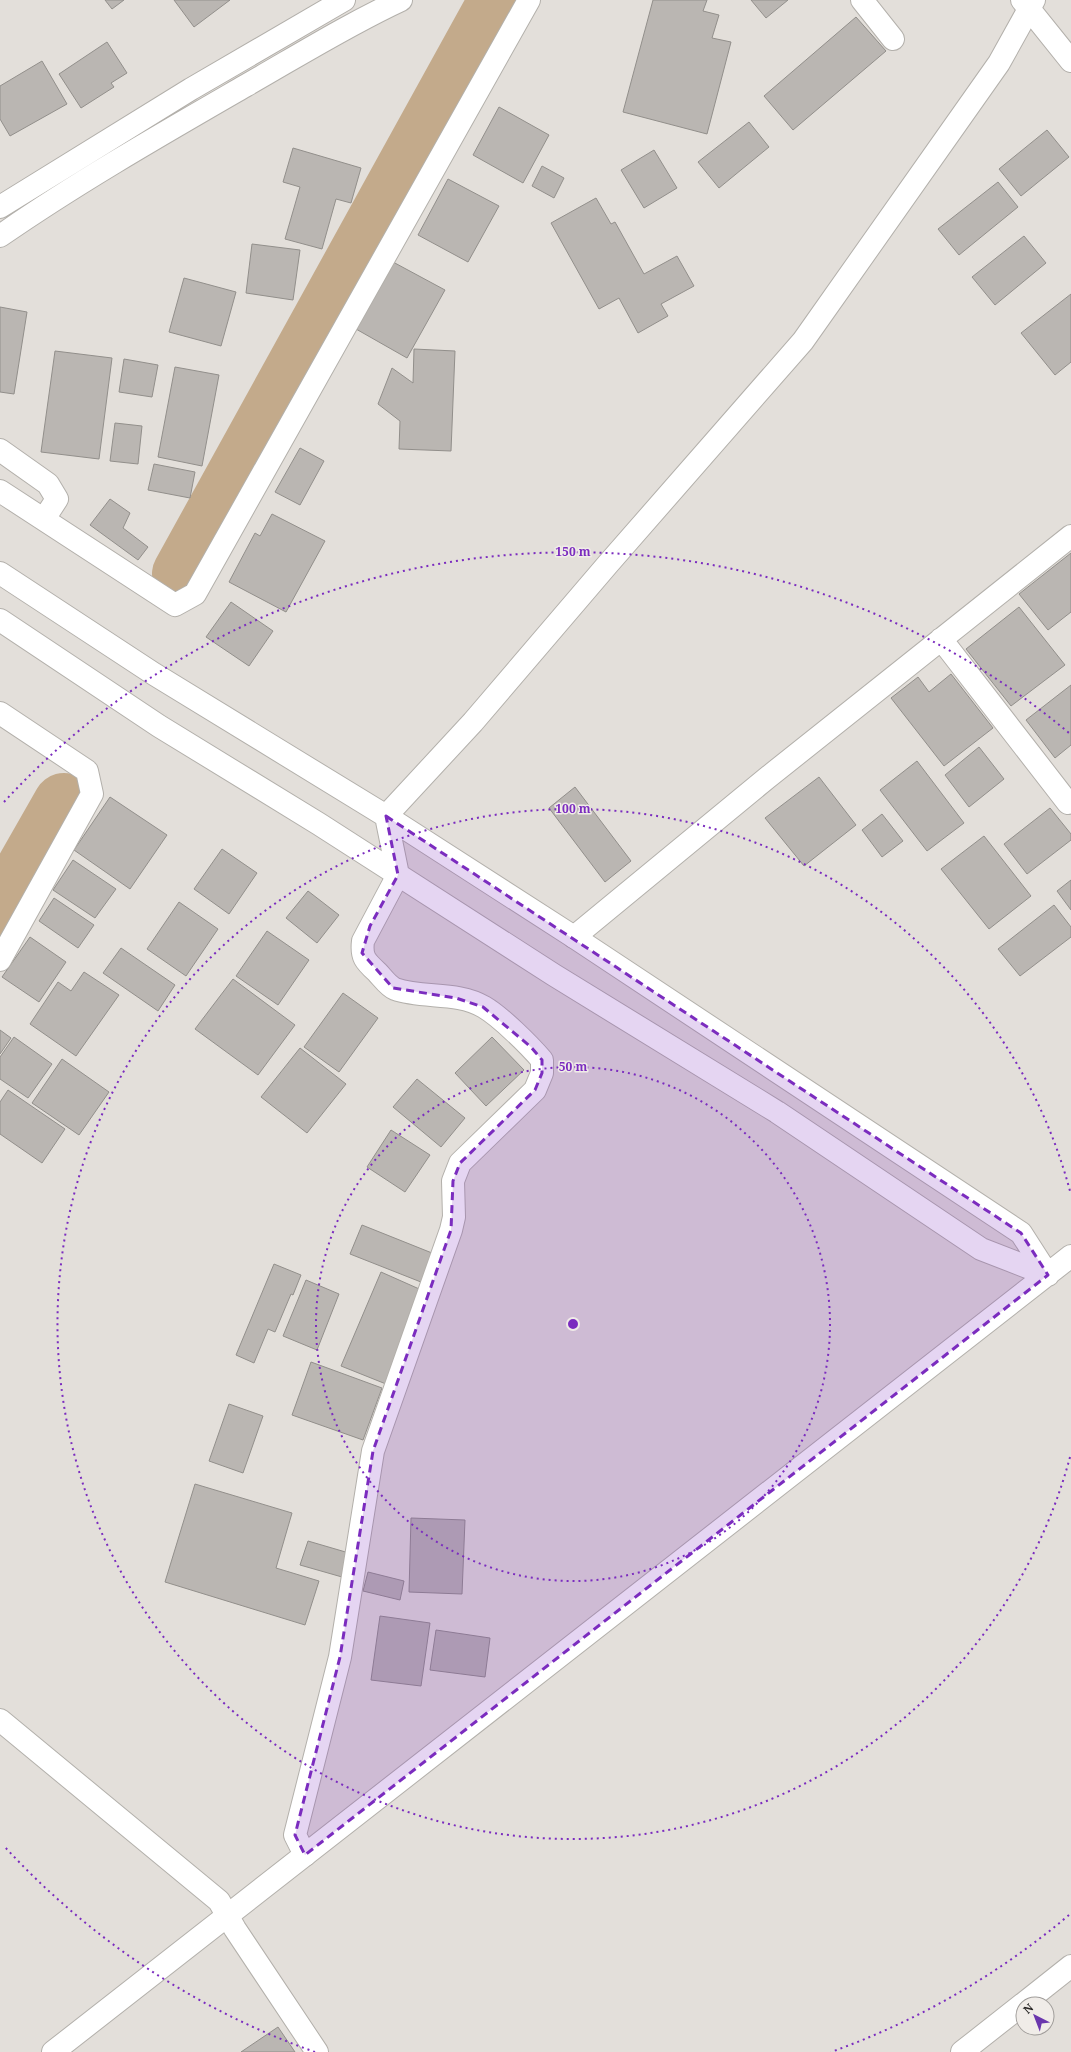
<svg xmlns="http://www.w3.org/2000/svg" width="1071" height="2052" font-family="'Noto Serif',serif">
	<style>
		.lines { fill: none; stroke-linecap: round; stroke-linejoin: round }
		.river { stroke: #c3aa8b; stroke-width: 62 }
		.building { fill: #bab6b2; stroke: #928f8b }
		.minor-casing { stroke: #b3b0ab; stroke-width: 24 }
		.tertiary-casing { stroke: #b3b0ab; stroke-width: 24 }
		.minor { stroke: #fff; stroke-width: 22 }
		.tertiary { stroke: #fff; stroke-width: 22 }
		.marked { fill: #7b2cbf; fill-opacity: 0.2; stroke: #7b2cbf; stroke-width: 3; stroke-dasharray: 8 5; stroke-linejoin: round }
		.ring { fill: none; stroke: #7b2cbf; stroke-width: 2; stroke-dasharray: 2 4 }
		.centre { fill: #7b2cbf; stroke: #f0ece8; stroke-width: 2 }
		.ring-label { font-size: 12px; text-anchor: middle; font-weight: bold; fill: #7b2cbf; stroke: #f0ece8; stroke-width: 3; stroke-linejoin: round; paint-order: stroke }
	</style>
	<rect width="100%" height="100%" fill="#e3dfda"/>
	<g class="lines">
		<path class="river" d="M183,574L500,0
			M0,916L64,804"/>
	</g>
	<path class="building" d="M105,0H124L112,9Z
		M174,0H230L194,27Z
		M653,0H707L703,11L719,15L712,38L731,42L707,134L623,112Z
		M751,0H788L766,18Z
		M856,17L886,51L793,130L764,96Z
		M107,42L127,73L111,83L114,87L81,108L59,74Z
		M42,61L67,104L10,136L0,119V86Z
		M499,107L549,135L523,183L473,155Z
		M749,122L769,147L719,188L698,162Z
		M1047,130L1069,157L1021,196L999,169Z
		M293,148L361,168L351,203L336,199L322,249L285,239L300,187L283,182Z
		M654,150L677,188L644,208L621,170Z
		M542,166L564,178L554,198L532,186Z
		M448,179L499,206L468,262L418,235Z
		M998,182L1018,207L959,255L938,229Z
		M596,198L611,224L615,222L644,274L677,256L694,286L661,304L668,316L638,333L619,298L599,309L551,223Z
		M1024,236L1046,263L995,305L972,277Z
		M252,244L300,250L293,300L246,293Z
		M393,262L445,290L407,358L356,329Z
		M184,278L236,292L221,346L169,332Z
		M1071,294V362L1055,375L1021,333Z
		M0,307L27,312L14,394L0,392Z
		M414,349L455,351L451,451L399,449L400,421L378,404L392,368L413,383Z
		M55,351L112,358L99,459L41,452Z
		M124,359L158,365L152,397L119,392Z
		M175,367L219,375L202,466L158,457Z
		M115,423L142,426L138,464L110,461Z
		M300,448L324,461L300,505L275,492Z
		M154,464L195,472L190,498L148,490Z
		M110,499L130,513L123,528L148,547L138,560L90,525Z
		M272,514L325,541L286,612L229,582L255,533L260,536Z
		M1071,553V612L1048,630L1019,594Z
		M231,602L273,631L249,666L206,637Z
		M1019,607L1065,665L1011,706L966,649Z
		M951,674L993,728L944,766L891,698L918,677L929,692Z
		M1071,685V745L1055,758L1026,720Z
		M979,747L1004,779L969,807L945,775Z
		M917,761L964,823L927,851L880,790Z
		M819,777L856,825L804,866L765,818Z
		M575,787L631,861L605,882L549,808Z
		M110,797L167,835L130,889L74,850Z
		M1050,808L1071,834V840L1027,874L1004,844Z
		M882,814L903,841L882,857L862,830Z
		M984,836L1031,896L989,929L941,869Z
		M222,849L257,873L229,914L194,889Z
		M73,860L116,889L95,918L53,890Z
		M1071,880V910L1057,891Z
		M308,891L339,915L317,943L286,918Z
		M54,898L94,925L78,948L39,921Z
		M179,902L218,929L186,976L147,949Z
		M1054,905L1071,927V937L1020,976L998,949Z
		M267,931L309,960L278,1005L236,976Z
		M30,937L66,962L39,1002L2,977Z
		M121,948L175,985L158,1011L103,973Z
		M84,972L119,995L76,1056L30,1024L58,982L71,991Z
		M233,979L295,1025L258,1075L195,1029Z
		M343,993L378,1018L339,1072L304,1047Z
		M0,1030L11,1038L0,1054Z
		M14,1037L52,1064L28,1098L0,1079V1057Z
		M492,1037L524,1070L486,1106L455,1073Z
		M300,1048L346,1084L307,1133L261,1097Z
		M62,1059L109,1092L79,1135L32,1103Z
		M417,1079L465,1118L441,1147L393,1107Z
		M8,1090L65,1129L42,1163L0,1134V1102Z
		M391,1130L430,1155L405,1192L367,1167Z
		M362,1225L437,1255L426,1284L350,1254Z
		M274,1264L301,1275L293,1295L291,1294L275,1332L268,1329L254,1363L236,1355Z
		M381,1272L426,1292L386,1384L341,1366Z
		M306,1280L339,1294L317,1350L283,1336Z
		M311,1362L382,1388L363,1440L292,1415Z
		M229,1404L263,1416L243,1473L209,1461Z
		M195,1484L292,1513L276,1568L319,1581L305,1625L165,1582Z
		M411,1518L465,1520L462,1594L409,1592Z
		M308,1541L349,1553L342,1577L300,1565Z
		M368,1572L404,1581L400,1600L363,1591Z
		M380,1616L430,1623L421,1686L371,1680Z
		M436,1630L490,1638L485,1677L430,1670Z
		M278,2027L295,2052H241Z"/>
	<g class="lines">
		<g class="minor-casing">
			<path id="minor" d="M862,0L893,39
				M1022,0L1071,61
				M0,207L191,89L344,0
				M0,236C78,182 162,134 245,86C296,57 347,25 401,0
				M0,450L48,484L57,499L44,519
				M0,491L175,605L195,594L529,0
				M941,639L1068,803
				M0,713L87,771L92,794L0,960
				M574,937L767,778L1071,536
				M0,1720L219,1901L235,1929L317,2052
				M305,1855L295,1835L340,1657L373,1451L451,1230L454,1217L453,1181L460,1163L535,1090L542,1073V1060C529,1045 501,1017 484,1007C457,991 423,999 395,989C388,986 382,977 377,972C365,961 361,957 363,941L398,875
				M1023,2004L1071,1966
				M962,2052L1023,2004"/>
		</g>
		<g class="tertiary-casing">
			<path id="tertiary" d="M0,573L154,674L386,816L574,937L1021,1233L1048,1275
				M0,620L159,726L319,824L554,975L777,1112L981,1249L1048,1275
				M398,875L386,816L473,722L608,564L803,341L999,63L1034,0
				M53,2052L1071,1256"/>
		</g>
		<use href="#minor" class="minor"/>
		<use href="#tertiary" class="tertiary"/>
	</g>
	<path class="marked" d="M386,816L1021,1233L1048,1275L305,1855L295,1835L340,1657L373,1451L451,1230L453,1181L460,1163L535,1090L542,1073V1060L531,1047L483,1007L456,998L393,988L362,953L370,926L398,875Z"/>
	<g class="ring">
		<circle cx="573" cy="1324" r="257"/>
		<path d="M1070 1457A515 515 0 1 1 1070 1191"/>
		<path d="M1069 1915A772 772 0 0 1 831 2052M315 2052A772 772 0 0 1 4 1846M4 802A772 772 0 0 1 1069 733"/>
	</g>
	<circle cx="573" cy="1324" r="6" class="centre"/>
	<g class="ring-label">
		<text x="573" y="556">150 m</text>
		<text x="573" y="813">100 m</text>
		<text x="573" y="1071">50 m</text>
	</g>
	<g transform="translate(1035 2016) rotate(318)"><circle r="19" fill="#f0ece8" stroke="#a09d9a"/>
	<path d="M0-3L7 15L0 10L-7 15Z" fill="#6a36ad"/>
	<text y="-6" font-size="11" font-weight="bold" text-anchor="middle" fill="#282625">N</text>
	</g>
</svg>
